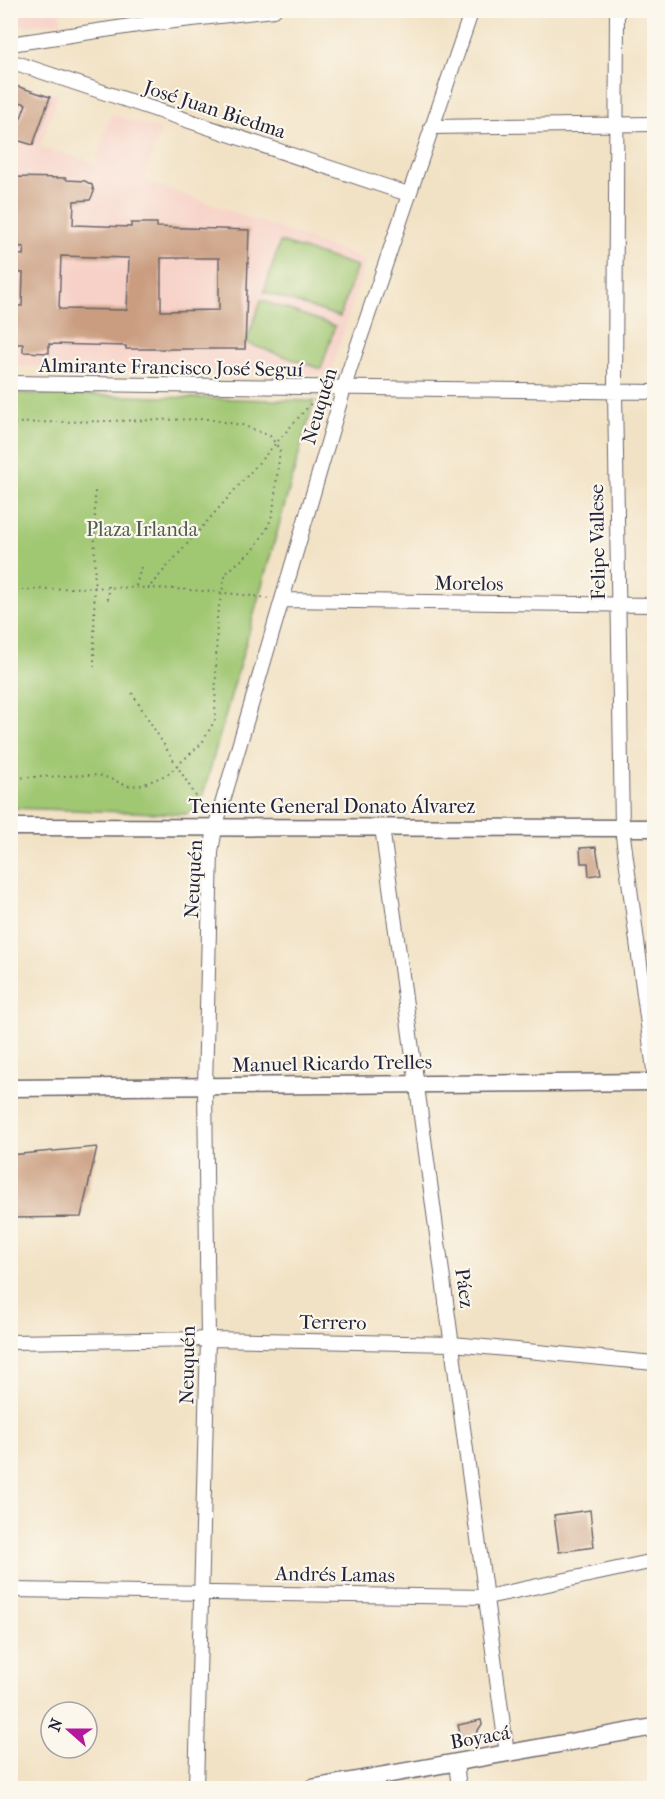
<svg xmlns="http://www.w3.org/2000/svg" width="665" height="1799" font-family="'IM FELL French Canon',serif">
	<style>
		.built { fill: #f7d1c8 }
		.green { fill: #a0c772; stroke: #617456; stroke-width: 1.5 }
		.building { fill: #ca9d80; fill-rule: evenodd }
		.lines { fill: none; stroke-linecap: round; stroke-linejoin: round }
		.minor-casing { stroke: #6b656b; stroke-width: 16 }
		.tertiary-casing { stroke: #6b656b; stroke-width: 19 }
		.path { stroke: #6b656b; stroke-width: 2; stroke-dasharray: 1.5 4.5; stroke-linecap: butt }
		.minor { stroke: #fff; stroke-width: 14 }
		.tertiary { stroke: #fff; stroke-width: 16 }
		.labels { text-anchor: middle; stroke-width: 4.5; stroke-linejoin: round; paint-order: stroke }
		.street-label { font-size: 20px; fill: #22223b; stroke: #fbf7ec }
		.park-label { font-size: 20px; fill: #4e5c4e; stroke: #fbf7ec }
	</style>
	<rect width="100%" height="100%" fill="#fbf7ec"/>
	<filter id="ink" filterUnits="userSpaceOnUse"><feTurbulence type="fractalNoise" baseFrequency=".0167" numOctaves="2"/><feDisplacementMap in="SourceGraphic" scale="12" xChannelSelector="R" yChannelSelector="G"/><feConvolveMatrix kernelMatrix="1 2 1 2 8 2 1 2 1" color-interpolation-filters="sRGB"/></filter>
	<filter id="wash" filterUnits="userSpaceOnUse"><feTurbulence type="fractalNoise" baseFrequency=".008" numOctaves="4" result="noise"/><feDisplacementMap in="SourceGraphic" scale="24" xChannelSelector="R" yChannelSelector="G"/><feGaussianBlur stdDeviation="1.35" result="paint"/><feColorMatrix in="noise" values="0 0 0 0 0 0 0 0 0 0 0 0 0 0 0 0 0 1.4 0 .05"/><feComposite in="paint" operator="in"/></filter>
	<g filter="url(#wash)">
		<rect width="100%" height="100%" fill="#f2e2c5"/>
		<path class="built" d="M11,10L60,11L61,22L11,27Z
			M10,83L58,95L40,147L95,163L111,114L160,130L144,180L366,260L330,375L11,366Z"/>
		<path class="green" d="M280,242L357,266L340,317L264,292Z
			M261,300L335,326L321,369L246,343Z
			M11,393L314,401L199,809L186,814L11,808Z"/>
		<g id="blocks">
			<path class="building" d="M13,85L50,97L33,145L10,138V123L18,126L26,104L10,99Z
				M10,177L66,178L67,180L85,181L92,185L94,192L90,200L74,201L73,225L131,227V223H157V227L249,230L245,349H126V346L49,344V353L23,352V344H10V306H22L23,273L10,272V254L23,255L24,247L10,246ZM61,256L129,258L127,310L59,309ZM161,258H219V310L161,311Z
				M596,847L601,874L589,876L588,863H581L580,848Z
				M97,1147L81,1217L10,1218V1155Z
				M590,1510L594,1547L559,1552L554,1515Z
				M481,1720L482,1724L472,1740L462,1742L458,1725Z"/>
		</g>
	</g>
	<g filter="url(#ink)">
		<use href="#blocks" fill-opacity="0" stroke="#6b656b" stroke-width="1.5"/>
		<g class="lines">
			<g class="minor-casing">
				<path id="minor" d="M617,10L615,392L622,828L654,1070
					M10,44L138,25L274,10
					M10,61L408,194
					M431,127L654,124
					M10,383L654,392
					M283,600L654,605
					M382,827L507,1754
					M10,1342L208,1339L453,1344L654,1363
					M10,1590L487,1597L654,1561
					M456,1763L459,1788
					M196,1788L208,1339L205,1086L211,852L215,828L349,371L472,10"/>
			</g>
			<g class="tertiary-casing">
				<path id="tertiary" d="M10,827L654,828
					M10,1088L654,1082
					M312,1788L654,1727"/>
			</g>
			<path class="path" d="M10,431L16,438L10,445
				M151,585L314,400
				M108,586V601
				M136,586L141,567
				M10,591C100,585 179,586 268,598
				M94,667L95,489
				M132,693L205,811
				M10,778L91,775L103,776L128,786L142,785L168,774L202,743L215,720L217,615L226,573L254,549L268,527L273,512L280,450L270,436L242,425L207,419L10,423L15,398"/>
			<use href="#minor" class="minor"/>
			<use href="#tertiary" class="tertiary"/>
		</g>
	</g>
	<g class="labels">
		<g class="street-label">
			<text transform="translate(215 109) rotate(18)" y="7">José Juan Biedma</text>
			<text transform="translate(171 367) rotate(1)" y="7">Almirante Francisco José Seguí</text>
			<text transform="translate(319 406) rotate(-73)" y="7">Neuquén</text>
			<text transform="translate(597 542) rotate(-91)" y="7">Felipe Vallese</text>
			<text transform="translate(469 583) rotate(1)" y="7">Morelos</text>
			<text x="332" y="813">Teniente General Donato Álvarez</text>
			<text transform="translate(193 879) rotate(-87)" y="7">Neuquén</text>
			<text transform="translate(332 1063) rotate(-1)" y="7">Manuel Ricardo Trelles</text>
			<text transform="translate(465 1288) rotate(82)" y="7">Páez</text>
			<text transform="translate(333 1322) rotate(1)" y="7">Terrero</text>
			<text transform="translate(187 1365) rotate(-89)" y="7">Neuquén</text>
			<text transform="translate(335 1574) rotate(1)" y="7">Andrés Lamas</text>
			<text transform="translate(480 1737) rotate(-10)" y="7">Boyacá</text>
		</g>
		<g class="park-label">
			<text x="142" y="536">Plaza Irlanda</text>
		</g>
	</g>
	<rect width="665" height="1799" fill="none" stroke="#fbf7ec" stroke-width="36"/>
	<g transform="translate(69 1730) rotate(291)"><circle r="28" fill="#fbf7ec" stroke="#a4a2a5" stroke-width="1.5"/>
	<path d="M0-4.5L10 22L0 15L-10 22Z" fill="#b5179e"/>
	<text y="-9" font-size="16" font-weight="bold" text-anchor="middle" fill="#22223b">N</text>
	</g>
</svg>
